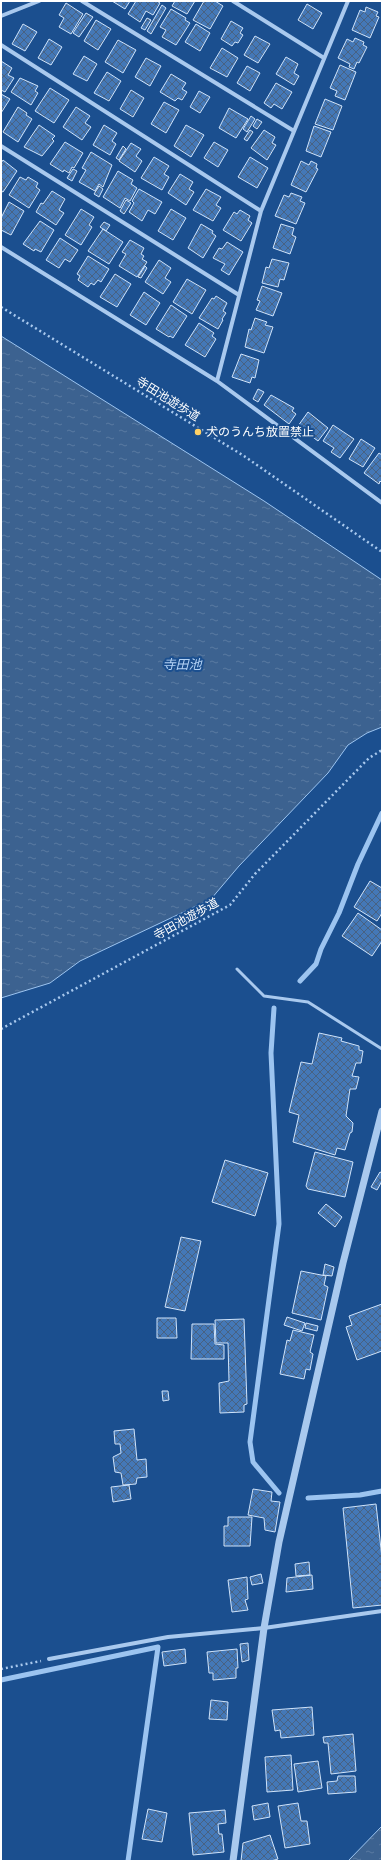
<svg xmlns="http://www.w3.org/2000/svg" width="383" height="1862" font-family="'Work Sans','Noto Sans JP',sans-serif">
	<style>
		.water { fill: url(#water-ripples); stroke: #9cc4f0 }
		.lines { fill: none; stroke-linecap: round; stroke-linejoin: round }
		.stream { stroke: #9cc4f0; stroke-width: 5 }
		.building { fill: url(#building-cross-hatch); stroke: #cfe3fa }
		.path { stroke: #a9c9ee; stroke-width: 2.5; stroke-dasharray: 2 3; stroke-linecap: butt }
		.service { stroke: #a9c9ee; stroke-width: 3 }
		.minor { stroke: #a9c9ee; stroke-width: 4 }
		.tertiary { stroke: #a9c9ee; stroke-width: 7 }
		.poi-dot { fill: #ffd166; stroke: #1b4f8f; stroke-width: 1.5 }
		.labels { text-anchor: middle; stroke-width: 4; stroke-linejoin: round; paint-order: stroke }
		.street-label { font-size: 12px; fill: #fff; stroke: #1b4f8f }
		.poi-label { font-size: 12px; fill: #fff; stroke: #1b4f8f; text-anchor: start }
		.water-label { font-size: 13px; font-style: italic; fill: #b5d3f5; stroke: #1b4f8f }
	</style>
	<defs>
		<pattern id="water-ripples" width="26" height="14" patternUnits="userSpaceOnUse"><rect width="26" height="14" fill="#3c6290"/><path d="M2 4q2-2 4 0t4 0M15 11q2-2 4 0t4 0" fill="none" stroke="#597aa1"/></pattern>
		<pattern id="building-cross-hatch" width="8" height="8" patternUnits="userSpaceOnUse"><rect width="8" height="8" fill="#4478b7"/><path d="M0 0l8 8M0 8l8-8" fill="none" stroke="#486282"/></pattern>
	</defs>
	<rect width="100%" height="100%" fill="#1b4f8f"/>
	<path class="water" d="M1,336L264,501L382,580V727L367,733L348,745L328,773L239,866L211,899L80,961L50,983L1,998Z
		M382,1826V1861H348Z"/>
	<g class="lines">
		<path class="stream" d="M300,981L316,964L321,949L339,913L358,864L382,813
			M274,1008L271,1053L279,1224L250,1442L253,1462L279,1493
			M308,1498L360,1495L382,1491
			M1,1680L158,1647L128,1861"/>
	</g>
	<path class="building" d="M112,1H130L125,9Z
		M136,1H157L160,3L153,15L146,11L140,22L128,14Z
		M175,1H195L187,14L172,6Z
		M204,1H215L223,6L210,29L193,20Z
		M66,3L83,14L71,34L59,27L64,18L59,15Z
		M307,4L322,13L313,29L298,20Z
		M162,5L166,8L151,34L147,31Z
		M366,7L378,12L376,16L379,17L370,38L352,30L360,10L365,12Z
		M171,9L186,18L185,20L190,23L176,45L162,37L166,30L160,27Z
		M86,13L93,17L79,37L73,33Z
		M147,18L151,20L145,30L141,28Z
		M96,20L111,29L98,50L84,41Z
		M231,21L243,28L240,33L243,35L238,43L235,42L232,46L221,39Z
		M23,24L37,32L25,51L12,44Z
		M196,24L210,33L200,51L185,42Z
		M255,36L270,44L258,63L244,55Z
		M355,38L364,42L363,45L367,47L359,63L357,62L354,69L349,67L350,64L338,58L347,39L353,42Z
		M49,39L62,47L51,65L38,58Z
		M118,40L136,50L123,73L105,62Z
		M222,48L238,58L227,77L210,68Z
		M84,56L97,64L87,81L73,74Z
		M286,57L298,64L294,73L299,76L294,85L276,74Z
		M146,58L161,66L150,86L135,77Z
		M1,61L12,68L8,75L14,78L5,92L1,90Z
		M340,65L356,72L345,100L335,96L337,91L330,88Z
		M247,66L260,73L250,91L237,83Z
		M107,72L121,81L109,101L94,93Z
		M171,74L186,83L182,89L187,92L182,100L178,98L175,101L160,92Z
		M20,78L38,86L35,91L38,93L31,105L11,92Z
		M276,83L292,92L282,109L274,104L271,108L264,103Z
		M50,88L69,100L54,123L35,111Z
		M131,90L144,98L133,117L120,109Z
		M199,91L210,97L200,113L190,107Z
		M1,94L10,99L1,113Z
		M325,99L342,106L333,130L315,124Z
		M164,102L179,110L166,133L151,124Z
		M18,107L27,113L26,115L32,119L18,142L3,132Z
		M76,107L90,116L85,123L91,127L82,140L63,127Z
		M229,108L248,119L236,138L219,128Z
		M251,116L255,119L247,132L243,129Z
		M257,119L262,122L257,129L253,126Z
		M39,125L55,136L52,139L54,141L42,156L24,147Z
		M104,125L117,133L112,141L116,144L110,155L93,145Z
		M186,125L204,135L191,157L174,146Z
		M314,126L331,132L321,157L306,151Z
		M250,130L253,132L247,141L244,139Z
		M264,130L275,137L272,143L276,145L267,160L251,148Z
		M65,142L83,153L74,168L72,167L69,173L64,170L63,172L50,164Z
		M214,142L228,150L218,167L204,158Z
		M131,143L141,149L136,156L142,161L135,172L119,161Z
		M123,146L126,149L119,160L116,158Z
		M91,152L112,165L103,187L99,184L95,191L79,182L86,170L82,168Z
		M154,157L169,166L164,174L169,177L162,190L141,178Z
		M250,157L268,168L257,188L238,177Z
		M3,160L17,171L3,192L1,191V163Z
		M301,161L309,165L311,161L317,164L316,168L318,169L306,192L291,185Z
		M73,169L77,171L72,181L67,178Z
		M118,171L133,180L131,184L137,188L130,201L125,198L120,208L103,197Z
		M180,174L193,182L189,189L194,192L186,205L168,193Z
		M20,177L26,180L28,177L38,183L36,187L40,190L29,208L9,195Z
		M99,186L103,189L99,197L94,194Z
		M139,189L162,202L155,214L148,210L142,221L129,212L134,203L132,201Z
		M206,189L221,197L216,205L221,208L213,221L193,210Z
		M52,191L65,199L59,210L64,213L56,225L36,212L41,203L43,204Z
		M291,193L302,197L300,201L305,203L296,224L275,216L284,195L289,197Z
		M126,200L131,203L124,214L120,211Z
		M9,202L24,211L11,235L1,230V218Z
		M81,209L94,217L89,225L92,227L81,245L65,235Z
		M171,209L186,218L173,240L158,231Z
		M240,210L250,216L248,220L252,223L241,241L223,230L234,212L237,214Z
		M40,221L54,230L41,252L35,249L34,251L23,244Z
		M104,222L110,225L106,231L100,227Z
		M201,224L213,231L212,233L216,236L203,258L188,248Z
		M281,224L294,228L292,235L296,237L290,254L273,248Z
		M103,229L123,242L109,264L88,251Z
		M60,238L78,250L70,262L65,259L59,268L46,260Z
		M130,240L144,248L141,254L144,256L142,259L147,262L137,277L119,266L126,254L122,252Z
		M227,242L243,252L229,275L221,270L225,264L213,258L219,248L222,249Z
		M88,256L109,269L101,282L98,280L94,285L91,283L88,287L78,280L80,276L77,274Z
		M272,259L289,263L284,280L280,279L278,287L262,283L266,267L269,268Z
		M159,260L171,268L165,278L171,282L163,294L145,282Z
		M145,266L147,268L141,278L138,277Z
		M115,274L131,284L117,307L100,297Z
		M187,279L206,290L192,314L173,302Z
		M262,286L282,293L273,316L256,310L260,301L257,300Z
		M144,292L160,303L146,325L130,315Z
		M216,296L227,303L223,311L226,313L222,319L223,320L218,329L199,318L212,298L214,299Z
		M171,305L187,316L173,338L170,336L169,337L156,329Z
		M255,318L267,322L265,325L273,327L264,353L245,347L249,329L251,330Z
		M199,323L214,333L212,336L216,339L205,357L185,345Z
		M241,354L259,360L255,378L252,377L250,383L232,377Z
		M258,389L264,392L258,402L253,399Z
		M271,395L294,408L292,411L296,414L289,424L264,405Z
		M308,412L328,428L318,441L298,426Z
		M333,425L354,439L340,458L331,452L334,448L323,441Z
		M361,439L375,448L363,467L349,459Z
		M379,453L382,455V483L380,481L379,484L364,473Z
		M370,881L382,888V913L377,921L354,907Z
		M358,913L382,930V941L372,956L342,936Z
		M319,1033L342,1038L341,1041L359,1046V1050L363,1051L361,1063H356L352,1076L359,1077L356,1089H350L346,1116L353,1123L352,1132L350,1133L345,1150L337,1148L335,1155L293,1142L299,1115L289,1112L301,1062L312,1064Z
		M315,1152L353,1162L345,1197L308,1189L306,1186Z
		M225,1160L268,1173L255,1216L212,1202Z
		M380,1172L382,1173V1181L377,1190L371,1187Z
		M326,1204L342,1217L335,1227L318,1213Z
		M181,1237L201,1241L185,1311L165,1307Z
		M325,1264L334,1267L332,1276L323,1275Z
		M301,1271L326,1276L324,1285L328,1287L321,1320L292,1313Z
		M382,1304V1351L357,1360L346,1327L352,1325L349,1316Z
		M287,1317L305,1323L302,1331L284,1325Z
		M157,1318H176L177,1338H157Z
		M244,1319L247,1404L244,1405V1412L220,1413L219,1383L229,1381L228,1343H216L215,1320Z
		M306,1323L318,1326L317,1331L305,1328Z
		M192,1324H214L215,1344L224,1345V1359H191Z
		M293,1330L314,1335L310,1352L313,1354L310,1370L306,1369L304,1379L280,1374L287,1340L290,1341Z
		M162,1391H168L169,1400L163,1401Z
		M134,1429L137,1460L146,1459L147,1477L137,1478L136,1484L123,1485L121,1473L115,1472L113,1457L121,1453L120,1444H115L114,1431Z
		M129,1485L131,1499L113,1502L111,1487Z
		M253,1489L272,1492L271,1501L280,1502L275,1532L265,1530L264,1518L248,1515Z
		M376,1504L382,1558V1605L353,1608L343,1508Z
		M228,1517H252L250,1546H224V1526H228Z
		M309,1562L310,1575L296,1576L295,1564Z
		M261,1574L263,1583L252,1585L250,1577Z
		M312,1575L313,1589L286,1592L287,1578Z
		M247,1577L248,1599L245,1600L248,1610L232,1612L228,1580Z
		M248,1643L249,1660L242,1662L240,1644Z
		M185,1649L186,1663L164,1666L162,1652Z
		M237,1649L238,1668H236V1678L213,1680V1673H209L207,1652Z
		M211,1700L228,1702L227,1720L209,1719Z
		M312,1707L314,1735L281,1738L280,1730L275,1731L272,1710Z
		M353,1734L356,1771L331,1774L328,1743H324L323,1737Z
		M291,1755L293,1790L267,1792L265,1757Z
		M318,1761L322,1788L298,1792L294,1764Z
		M338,1776H355L356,1792L328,1794L327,1782L337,1781Z
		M268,1803L270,1817L254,1820L252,1806Z
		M298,1803L301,1821H307L310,1844L285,1848L278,1806Z
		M148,1809L167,1813L162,1842L142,1839Z
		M225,1810L226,1823L218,1824L219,1834H222L224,1852L193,1855L189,1813Z
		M270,1835L278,1859L271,1861H241L243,1843Z"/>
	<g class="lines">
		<path class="path" d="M1,307L244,456L382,552
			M1,1029L230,905L255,874L369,758L382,750
			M1,1669L41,1661"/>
		<path class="service" d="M237,969L264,996L308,1002L382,1049"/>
		<path class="minor" d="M82,1L294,131
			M233,1L324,58
			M1,16L39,1
			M1,45L261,211
			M1,146L239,295
			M1,247L217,381L382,503
			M217,381L261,211L348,1
			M49,1659L168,1637L264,1628L382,1611"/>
		<path class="tertiary" d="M233,1861L264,1628L279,1542L343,1263L382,1111"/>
	</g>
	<circle class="poi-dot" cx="198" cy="432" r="4"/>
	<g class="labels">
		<g class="street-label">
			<text transform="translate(168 399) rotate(32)" y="4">寺田池遊歩道</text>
			<text transform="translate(186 919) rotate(-29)" y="4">寺田池遊歩道</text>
		</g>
		<g class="poi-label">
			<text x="206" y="436">犬のうんち放置禁止</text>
		</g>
		<g class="water-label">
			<text x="182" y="669">寺田池</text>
		</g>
	</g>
	<rect width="383" height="1862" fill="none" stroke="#ffffff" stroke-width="4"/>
</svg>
